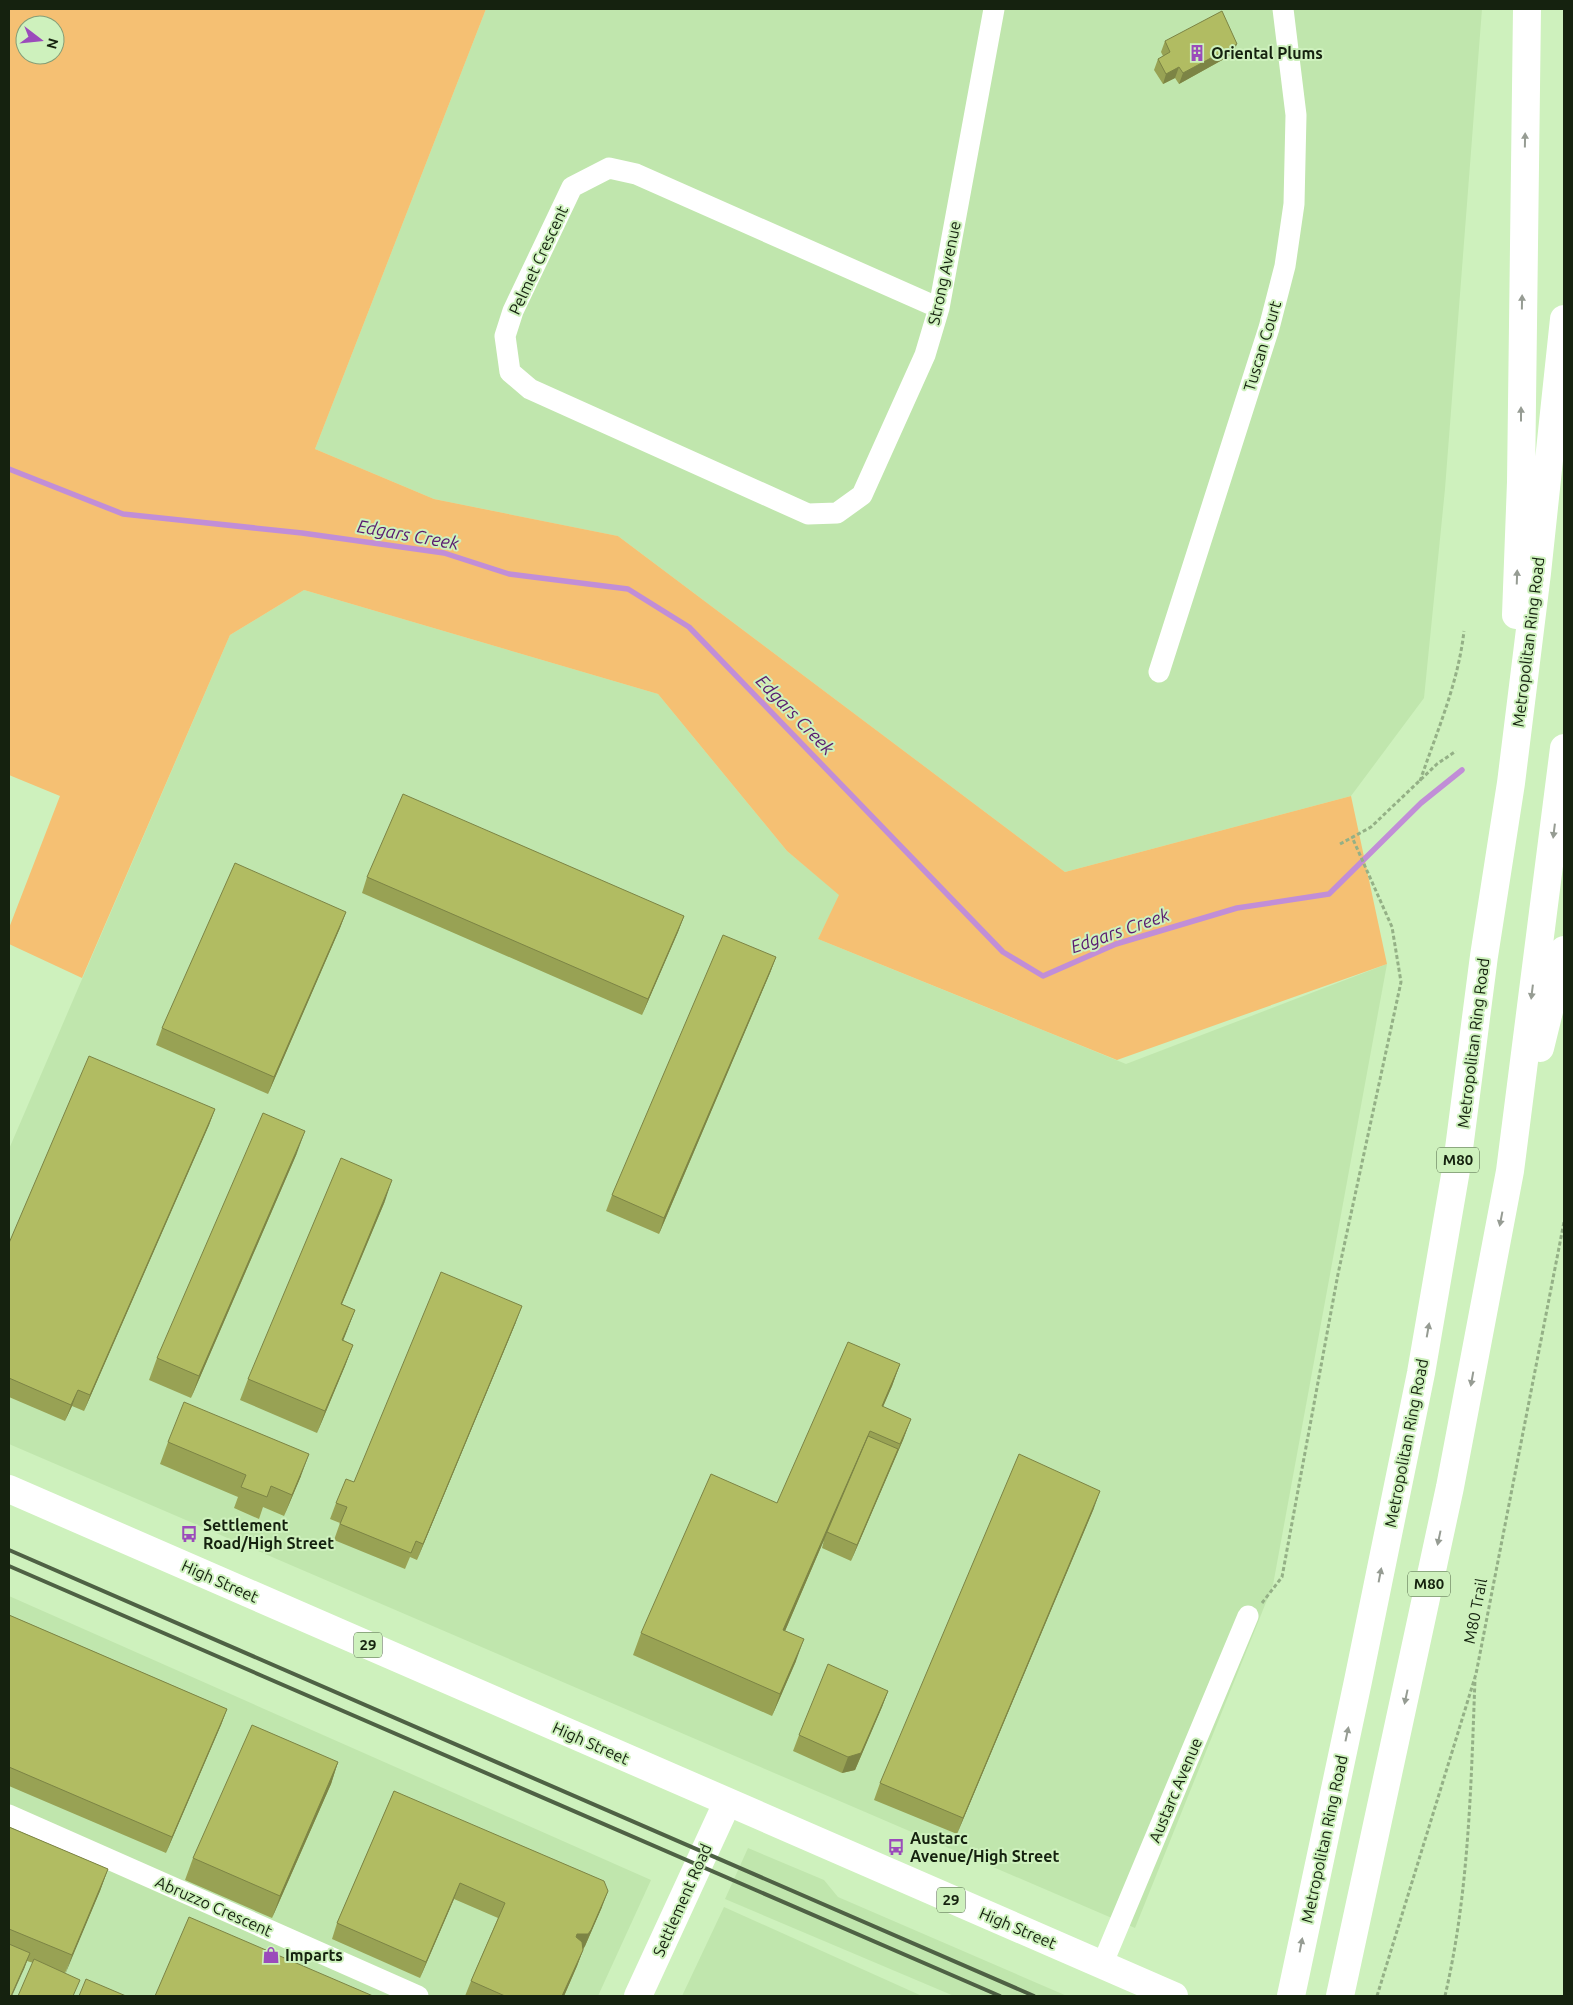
<svg xmlns="http://www.w3.org/2000/svg" width="1573" height="2005" font-family="Ubuntu,sans-serif">
	<style>
		.built { fill: #c0e6ad }
		.green { fill: #f5c073; fill-rule: evenodd }
		.lines { fill: none; stroke-linecap: round; stroke-linejoin: round }
		.stream { stroke: #c18ed7; stroke-width: 5.5 }
		.path { stroke: #94b086; stroke-width: 3; stroke-dasharray: 4 2.5; stroke-linecap: butt }
		.street { stroke: #fff; stroke-width: 21 }
		.secondary { stroke: #fff; stroke-width: 28 }
		.primary { stroke: #fff; stroke-width: 28 }
		.highway { stroke: #fff; stroke-width: 28 }
		.rail { stroke: #4e6144; stroke-width: 4 }
		.wall { fill: #98a254 }
		.shaded-wall { fill: #7c8445 }
		.building { fill: #b1bc62; stroke: #7c8445 }
		.oneway { fill: #969c93 }
		.labels { text-anchor: middle; stroke-width: 4; stroke-linejoin: round; paint-order: stroke }
		.shield { fill: #cef1bd; stroke: #4c6043; stroke-width: 1 }
		.shield-label { font-size: 15px; font-weight: bold; fill: #15220f }
		.poi-label { font-size: 16px; font-weight: bold; fill: #15220f; stroke: #cef1bd; text-anchor: start }
		.street-label { font-size: 16px; fill: #15220f; stroke: #cef1bd }
		.water-label { font-size: 18px; font-style: italic; fill: #58196f; stroke: #cef1bd }
	</style>
	<rect width="100%" height="100%" fill="#cef1bd"/>
	<path class="built" d="M486,9H1482L1445,489L1424,698L1351,796L1065,872L618,536L434,499L315,449Z
		M304,590L658,694L787,851L840,895L818,939L1126,1064L1387,964L1273,1585L1135,1928L9,1444V1149L230,635Z
		M9,1596L651,1880L598,1996H9Z
		M748,1848L824,1880L838,1897L1067,1996H954L725,1899Z
		M724,1907L922,1996H682Z"/>
	<path class="green" d="M9,9H486L315,449L434,499L618,536L1065,872L1351,796L1387,964L1117,1060L818,939L839,895L787,851L658,694L304,590L230,635L82,978L9,944V928L60,796L9,775ZM25,25H55V55H25Z"/>
	<g class="lines">
		<path class="stream" d="M9,469L123,514L302,533L444,553L509,574L628,589L689,627L1003,952L1043,976L1116,944L1237,908L1329,894L1421,803L1462,770"/>
		<path class="path" d="M1420,781C1437,731 1458,684 1464,631
			M1340,844L1371,827L1437,764L1456,751
			M1262,1603L1282,1577L1338,1274L1401,982L1392,927L1352,837
			M1377,1996L1476,1674L1564,1222
			M1445,1996C1469,1893 1471,1785 1475,1679"/>
		<path class="street" d="M939,308L636,174L609,168L572,187L513,311L505,336L510,372L530,389L808,514L837,513L862,495L925,355L939,308L994,9
			M1159,672L1269,328L1285,266L1294,204L1296,115L1283,9
			M9,1815L418,1996
			M1102,1965L1248,1616"/>
		<path class="secondary" d="M638,1996L727,1803"/>
		<path class="primary" d="M9,1489L1174,1996"/>
		<path class="highway" d="M1516,615L1521,482L1527,9
			M1540,1048L1564,950
			M1291,1996L1358,1681L1421,1373L1457,1164L1484,956L1511,783L1537,573L1564,319
			M1340,1996L1450,1487L1510,1171L1564,748"/>
		<path class="rail" d="M9,1550L1034,1996
			M9,1566L1000,1996"/>
	</g>
	<path class="wall" d="M1165,41L1233,54L1179,84L1175,78L1163,84L1154,70L1158,59L1163,56L1161,52Z
		M367,877L684,916L678,932L642,1015L362,893Z
		M346,912L340,928L268,1094L156,1045L162,1028Z
		M776,957L770,973L659,1234L606,1211L612,1195Z
		M215,1109L209,1125L84,1411L72,1406L65,1421L9,1397V1243Z
		M297,1153L191,1398L149,1380L157,1358Z
		M385,1201L342,1304L355,1310L343,1340L353,1345L345,1366L317,1433L240,1400L248,1379Z
		M516,1322L417,1560L410,1557L405,1569L334,1540L340,1523L330,1519L336,1503L354,1482Z
		M900,1364L892,1386L883,1407L911,1419L903,1440L851,1561L822,1548L824,1540L785,1631L796,1661L772,1716L633,1655L641,1633L777,1503Z
		M168,1442L301,1476L284,1516L263,1507L259,1519L234,1508L238,1497L160,1464Z
		M1094,1508L957,1834L874,1800L880,1783Z
		M9,1615L227,1709L221,1725L166,1853L9,1786Z
		M888,1691L882,1707L855,1770L842,1773L793,1751L799,1735Z
		M338,1762L331,1784L272,1918L185,1880L193,1858Z
		M394,1791L602,1907L585,1946L583,1950L577,1966L564,1996H465L471,1981L498,1918L454,1899L420,1978L332,1939L337,1923Z
		M9,1827L108,1869L100,1891L65,1973L27,1961L24,1969L9,1996Z"/>
	<path class="shaded-wall" d="M1237,44L1233,54L1179,84L1183,73Z
		M1179,67L1175,78L1163,84L1166,74Z
		M346,912L340,928L268,1094L274,1077Z
		M684,916L678,932L642,1015L648,999Z
		M776,957L770,973L659,1234L664,1218Z
		M215,1109L209,1125L84,1411L90,1395Z
		M305,1131L297,1153L191,1398L199,1376Z
		M392,1180L385,1201L333,1325L341,1304Z
		M522,1306L516,1322L417,1560L423,1544Z
		M355,1310L347,1331L335,1361L342,1340Z
		M353,1345L345,1366L317,1433L325,1411Z
		M900,1364L892,1386L874,1427L882,1406Z
		M78,1390L72,1406L65,1421L71,1405Z
		M911,1419L903,1440L851,1561L857,1545Z
		M870,1431L824,1540L776,1652L783,1630Z
		M309,1454L301,1476L284,1516L292,1495Z
		M1100,1491L1094,1508L957,1834L963,1818Z
		M804,1639L796,1661L772,1716L780,1694Z
		M888,1691L882,1707L855,1770L842,1773L848,1757Z
		M227,1709L221,1725L166,1853L172,1837Z
		M338,1762L331,1784L272,1918L280,1896Z
		M108,1869L100,1891L64,1977L72,1955Z
		M460,1883L454,1899L420,1978L426,1962Z
		M608,1891L602,1907L585,1946L582,1950H572L577,1934Z
		M583,1950L577,1966L564,1996H562Z
		M30,1953L24,1969L12,1996H11Z"/>
	<path class="building" d="M1222,11L1237,44L1183,73L1179,67L1166,74L1158,59L1170,52L1165,41Z
		M403,794L684,916L648,999L367,877Z
		M235,863L346,912L274,1077L162,1028Z
		M723,935L776,957L664,1218L612,1195Z
		M89,1056L215,1109L90,1395L78,1390L71,1405L9,1378V1243Z
		M263,1113L305,1131L199,1376L157,1358Z
		M341,1158L392,1180L341,1304L355,1310L342,1340L353,1345L325,1411L248,1379Z
		M441,1272L522,1306L423,1544L416,1541L411,1553L340,1524L347,1507L336,1503L346,1479L354,1482Z
		M848,1342L900,1364L882,1406L911,1419L900,1444L870,1431L783,1630L804,1639L780,1694L641,1633L711,1474L777,1503Z
		M184,1402L309,1454L292,1495L271,1486L267,1497L241,1487L246,1475L168,1442Z
		M868,1436L898,1449L857,1545L827,1532Z
		M1019,1454L1100,1491L963,1818L880,1783Z
		M9,1615L227,1709L172,1837L9,1767Z
		M828,1664L888,1691L861,1753L848,1757L799,1735Z
		M252,1725L338,1762L280,1896L193,1858Z
		M394,1791L604,1881L608,1891L591,1930L588,1934H577L576,1937L582,1942L583,1950L562,1996H505L471,1981L505,1903L460,1883L426,1962L337,1923Z
		M9,1827L108,1869L72,1955L9,1929Z
		M189,1917L373,1996H155Z
		M9,1944L30,1953L11,1996H9Z
		M34,1959L80,1980L73,1996H18Z
		M86,1979L126,1996H79Z"/>
	<defs><path id="oneway-solid" d="M-6-.8H1V-3.2L6.5 0L1 3.2V.8H-6Z" transform="scale(1.25)"/></defs>
	<g class="oneway">
		<use href="#oneway-solid" transform="translate(1525 140) rotate(-89)"/>
		<use href="#oneway-solid" transform="translate(1522 302) rotate(-89)"/>
		<use href="#oneway-solid" transform="translate(1521 414) rotate(-90)"/>
		<use href="#oneway-solid" transform="translate(1517 577) rotate(-88)"/>
		<use href="#oneway-solid" transform="translate(1554 831) rotate(97)"/>
		<use href="#oneway-solid" transform="translate(1532 992) rotate(97)"/>
		<use href="#oneway-solid" transform="translate(1501 1219) rotate(101)"/>
		<use href="#oneway-solid" transform="translate(1428 1330) rotate(-80)"/>
		<use href="#oneway-solid" transform="translate(1472 1379) rotate(100)"/>
		<use href="#oneway-solid" transform="translate(1439 1538) rotate(102)"/>
		<use href="#oneway-solid" transform="translate(1380 1575) rotate(-79)"/>
		<use href="#oneway-solid" transform="translate(1406 1697) rotate(102)"/>
		<use href="#oneway-solid" transform="translate(1347 1734) rotate(-78)"/>
		<use href="#oneway-solid" transform="translate(1301 1945) rotate(-79)"/>
	</g>
	<defs>
		<g id="building-bare" transform="scale(1.35)"><path d="M-4-6H4V6H1V3H-1V6H-4ZM-2.5-4.3h1.7v1.8h-1.7ZM.8-4.3h1.7v1.8H.8ZM-2.5-1h1.7V.8h-1.7ZM.8-1h1.7V.8H.8Z" fill="#9b4bbb" stroke="#cef1bd" stroke-width="2.5" paint-order="stroke"/></g>
		<g id="bus-bare" transform="scale(1.35)"><path d="M-5-6H5V4H4V6H2V4H-2V6H-4V4H-5ZM-3.5-4V0h7V-4ZM-3.5 1.2v1.5H-2V1.2ZM2 1.2v1.5H3.5V1.2Z" fill="#9b4bbb" stroke="#cef1bd" stroke-width="2.5" paint-order="stroke"/></g>
		<g id="shop-bare" transform="scale(1.35)"><path d="M-5-2.5h2.3a2.7 3.5 0 0 1 5.4 0H5L5.5 6h-11ZM-1.5-2.5h3a1.5 2.3 0 0 0-3 0Z" fill="#9b4bbb" stroke="#cef1bd" stroke-width="2.5" paint-order="stroke"/></g>
	</defs>
	<g fill-rule="evenodd">
		<use href="#building-bare" x="1197" y="53"/>
		<use href="#bus-bare" x="189" y="1534"/>
		<use href="#bus-bare" x="896" y="1847"/>
		<use href="#shop-bare" x="271" y="1955"/>
	</g>
	<g class="labels">
		<g class="shield">
			<rect x="1437" y="1147.5" width="42" height="25" rx="4"/>
			<rect x="1408" y="1571.5" width="42" height="25" rx="4"/>
			<rect x="354" y="1632.5" width="28" height="25" rx="4"/>
			<rect x="937" y="1887.5" width="28" height="25" rx="4"/>
		</g>
		<g class="shield-label">
			<text x="1458" y="1165">M80</text>
			<text x="1429" y="1589">M80</text>
			<text x="368" y="1650">29</text>
			<text x="951" y="1905">29</text>
		</g>
		<g class="poi-label">
			<text x="1211" y="59">Oriental Plums</text>
			<text x="203" y="1531">Settlement<tspan x="203" dy="18">Road/High Street</tspan></text>
			<text x="910" y="1844">Austarc<tspan x="910" dy="18">Avenue/High Street</tspan></text>
			<text x="285" y="1961">Imparts</text>
		</g>
		<g class="street-label">
			<text transform="translate(538 260) rotate(-65)" y="6">Pelmet Crescent</text>
			<text transform="translate(944 273) rotate(-78)" y="6">Strong Avenue</text>
			<text transform="translate(1262 346) rotate(-73)" y="6">Tuscan Court</text>
			<text transform="translate(1528 642) rotate(-83)" y="6">Metropolitan Ring Road</text>
			<text transform="translate(1473 1043) rotate(-83)" y="6">Metropolitan Ring Road</text>
			<text transform="translate(1406 1443) rotate(-79)" y="6">Metropolitan Ring Road</text>
			<text transform="translate(220 1581) rotate(24)" y="6">High Street</text>
			<text transform="translate(1475 1611) rotate(-79)" y="6">M80 Trail</text>
			<text transform="translate(591 1743) rotate(24)" y="6">High Street</text>
			<text transform="translate(1175 1790) rotate(-67)" y="6">Austarc Avenue</text>
			<text transform="translate(1324 1839) rotate(-78)" y="6">Metropolitan Ring Road</text>
			<text transform="translate(682 1900) rotate(-66)" y="6">Settlement Road</text>
			<text transform="translate(214 1906) rotate(24)" y="6">Abruzzo Crescent</text>
			<text transform="translate(1018 1928) rotate(23)" y="6">High Street</text>
		</g>
		<g class="water-label">
			<text transform="translate(408 535) rotate(10)" y="6">Edgars Creek</text>
			<text transform="translate(795 715) rotate(46)" y="6">Edgars Creek</text>
			<text transform="translate(1120 931) rotate(-19)" y="6">Edgars Creek</text>
		</g>
	</g>
	<rect width="1573" height="2005" fill="none" stroke="#15220f" stroke-width="20"/>
	<g transform="translate(40 40) rotate(106)"><circle r="24" fill="#cef1bd" stroke="#849e77"/>
	<path d="M0-4L9 19L0 12L-9 19Z" fill="#9b4bbb"/>
	<text y="-8" font-size="14" font-weight="bold" text-anchor="middle" fill="#15220f">N</text>
	</g>
</svg>
